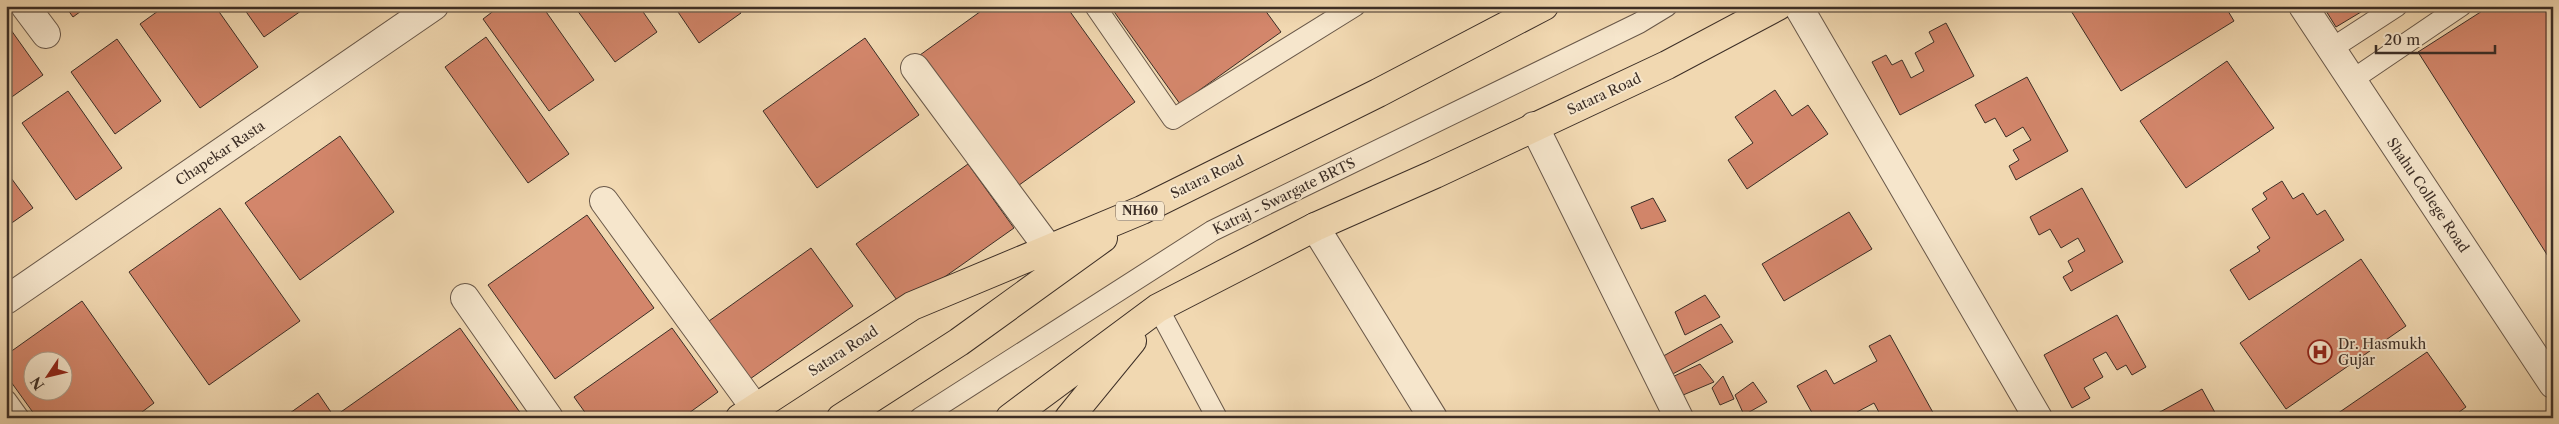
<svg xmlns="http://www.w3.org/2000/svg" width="2559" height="424" font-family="'Libre Caslon Text',serif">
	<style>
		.building { fill: #d3866b; stroke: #3c2e26; fill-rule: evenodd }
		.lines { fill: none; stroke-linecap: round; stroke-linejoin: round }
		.service-casing { stroke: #695849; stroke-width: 22 }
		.minor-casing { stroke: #695849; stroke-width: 30 }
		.tertiary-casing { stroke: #695849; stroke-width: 30 }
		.trunk-casing { stroke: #3c2e26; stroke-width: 30 }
		.service { stroke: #f6e6cc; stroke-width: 20 }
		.minor { stroke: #f6e6cc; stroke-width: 28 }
		.tertiary { stroke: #f6e6cc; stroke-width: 28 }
		.trunk { stroke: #f1d8b1; stroke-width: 28 }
		.labels { text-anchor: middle; stroke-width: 4; stroke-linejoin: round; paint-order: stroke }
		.shield { fill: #f6e6cc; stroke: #746558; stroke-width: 1 }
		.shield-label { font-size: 12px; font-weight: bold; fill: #3c2e26 }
		.street-label { font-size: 14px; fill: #3c2e26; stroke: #f6e6cc }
		.poi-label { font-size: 14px; fill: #3c2e26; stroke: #f6e6cc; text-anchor: start }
	</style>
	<rect width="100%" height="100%" fill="#f1d8b1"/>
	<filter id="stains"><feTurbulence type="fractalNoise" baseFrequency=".004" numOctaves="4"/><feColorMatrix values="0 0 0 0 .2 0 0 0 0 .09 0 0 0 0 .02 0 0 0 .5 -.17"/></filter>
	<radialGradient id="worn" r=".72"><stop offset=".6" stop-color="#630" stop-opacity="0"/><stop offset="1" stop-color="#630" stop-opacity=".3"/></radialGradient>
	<path class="building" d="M65,6H88L73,17Z
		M165,6H215L258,67L200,108L140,24Z
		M242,6H308L264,37Z
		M500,6H542L594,80L549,111L483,19Z
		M574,6H639L657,32L615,62Z
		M674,6H737L741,13L699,43Z
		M988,6H1066L1135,102L1015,188L920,55Z
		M1110,6H1262L1281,32L1180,104Z
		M2068,6H2225L2234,21L2121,91Z
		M2323,6H2371L2336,27Z
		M2490,6H2553V264L2418,52Z
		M6,23L43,75L6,101Z
		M1946,23L1974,76L1900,115L1872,62L1886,55L1892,65L1902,60L1911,78L1924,71L1915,53L1934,42L1929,32Z
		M486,37L569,154L528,183L445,67Z
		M865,38L919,115L817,188L763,111Z
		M117,39L161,101L115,134L71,72Z
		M2227,61L2274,128L2186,188L2140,121Z
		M2027,77L2068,151L2016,180L2009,166L2019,160L2013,150L2031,140L2023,127L2006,137L1995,118L1985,123L1975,105Z
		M1775,90L1792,116L1808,105L1828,134L1747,189L1728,160L1753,143L1735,117Z
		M68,91L122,168L76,200L22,123Z
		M340,136L394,212L300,280L245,203Z
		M968,164L1014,228L902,307L856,244Z
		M6,171L33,208L6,227Z
		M2282,181L2293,199L2303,193L2317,215L2325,210L2344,240L2249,300L2230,270L2260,251L2257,247L2270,238L2252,209L2267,199L2263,193Z
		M2082,188L2123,262L2071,291L2063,277L2073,271L2068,261L2085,251L2078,238L2061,248L2050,229L2039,235L2030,217Z
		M1653,198L1666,221L1641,229L1631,207Z
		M220,208L300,321L209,385L129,272Z
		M1849,212L1872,249L1784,301L1762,264Z
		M587,215L654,308L555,379L488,285Z
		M811,248L853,306L750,379L709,321Z
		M2361,259L2406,326L2286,409L2240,343Z
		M1705,295L1720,317L1685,335L1675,312Z
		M82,301L154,403L134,418H37L6,375V355ZM32,362H62V392H32Z
		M2117,315L2146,367L2132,375L2126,365L2117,370L2106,352L2093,359L2103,377L2084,388L2090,398L2072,408L2044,355Z
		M1721,324L1733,342L1667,377L1658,359Z
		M460,328L524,418H341L338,414Z
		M672,328L718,392L682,418H589L574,397Z
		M1890,335L1936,418H1882L1874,403L1857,412L1860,418H1815L1797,386L1826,370L1834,384L1877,361L1869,346Z
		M2427,352L2466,407L2451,418H2331Z
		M1700,364L1714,382L1676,398L1668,379Z
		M1723,376L1734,399L1720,405L1712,388Z
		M1753,382L1767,402L1744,415L1735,395Z
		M2202,389L2218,418H2149Z
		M318,393L335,418H283Z"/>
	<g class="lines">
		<g class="service-casing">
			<path id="service" d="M1095,6L1173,119L1355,6
				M2331,49L2397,6
				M2352,80L2461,6
				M1158,308L1217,418
				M6,400L19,418
				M920,418L1212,231L1639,23L1667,6"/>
		</g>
		<g class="minor-casing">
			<path id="minor" d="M25,6L46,34
				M1798,6L2038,418
				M915,68L1049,249
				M1534,126L1679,418
				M604,201L755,408
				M1315,227L1433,418
				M465,298L549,418
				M6,300L434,6"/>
		</g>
		<g class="tertiary-casing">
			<path id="tertiary" d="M2303,6L2553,384"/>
		</g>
		<g class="trunk-casing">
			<path id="trunk" d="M740,418L912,306L1142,210L1378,93L1544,6
				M841,418L959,342L1103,238
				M1010,418L1158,308L1315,227L1435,174L1667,65L1778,6
				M1069,418L1132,341"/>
		</g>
		<use href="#service" class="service"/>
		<use href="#minor" class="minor"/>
		<use href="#tertiary" class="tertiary"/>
		<use href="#trunk" class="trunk"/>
	</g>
	<defs>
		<g id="hospital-ring" transform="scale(1.25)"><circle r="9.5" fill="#f6e6cc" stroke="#8f2418" stroke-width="1.5"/><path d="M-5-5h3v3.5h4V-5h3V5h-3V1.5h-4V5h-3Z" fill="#8f2418"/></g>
	</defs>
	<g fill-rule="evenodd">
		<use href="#hospital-ring" x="2320" y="352"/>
	</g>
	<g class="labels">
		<rect class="shield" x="1116" y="201.5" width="48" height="19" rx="4"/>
		<g class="shield-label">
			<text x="1140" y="215">NH60</text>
		</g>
		<g class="street-label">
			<text transform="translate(1604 94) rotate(-25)" y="5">Satara Road</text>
			<text transform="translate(220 153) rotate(-34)" y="5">Chapekar Rasta</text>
			<text transform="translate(1207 177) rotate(-26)" y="5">Satara Road</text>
			<text transform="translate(2428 195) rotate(56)" y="5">Shahu College Road</text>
			<text transform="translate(1284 196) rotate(-26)" y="5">Katraj - Swargate BRTS</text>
			<text transform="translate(843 351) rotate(-33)" y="5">Satara Road</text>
		</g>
		<g class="poi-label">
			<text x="2338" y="349">Dr. Hasmukh<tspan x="2338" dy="16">Gujar</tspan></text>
		</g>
	</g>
	<rect width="2559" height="424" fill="none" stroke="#f1d8b1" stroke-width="25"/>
	<rect x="8" y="8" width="2544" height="409" fill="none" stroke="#3c2e26" stroke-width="2.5"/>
	<rect x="12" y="12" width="2534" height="399" fill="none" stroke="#3c2e26"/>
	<g transform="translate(48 376) rotate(235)"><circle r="24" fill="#f6e6cc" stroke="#ac9c8a"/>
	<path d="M0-4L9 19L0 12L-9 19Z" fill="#8f2418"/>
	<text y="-8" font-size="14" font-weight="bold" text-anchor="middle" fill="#3c2e26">N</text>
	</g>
	<path d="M2376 45v8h119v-8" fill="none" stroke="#3c2e26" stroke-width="2.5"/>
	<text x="2384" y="45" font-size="15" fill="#3c2e26" stroke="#f6e6cc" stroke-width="4" paint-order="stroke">20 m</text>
	<rect width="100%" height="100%" filter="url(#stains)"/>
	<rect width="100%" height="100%" fill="url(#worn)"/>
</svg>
